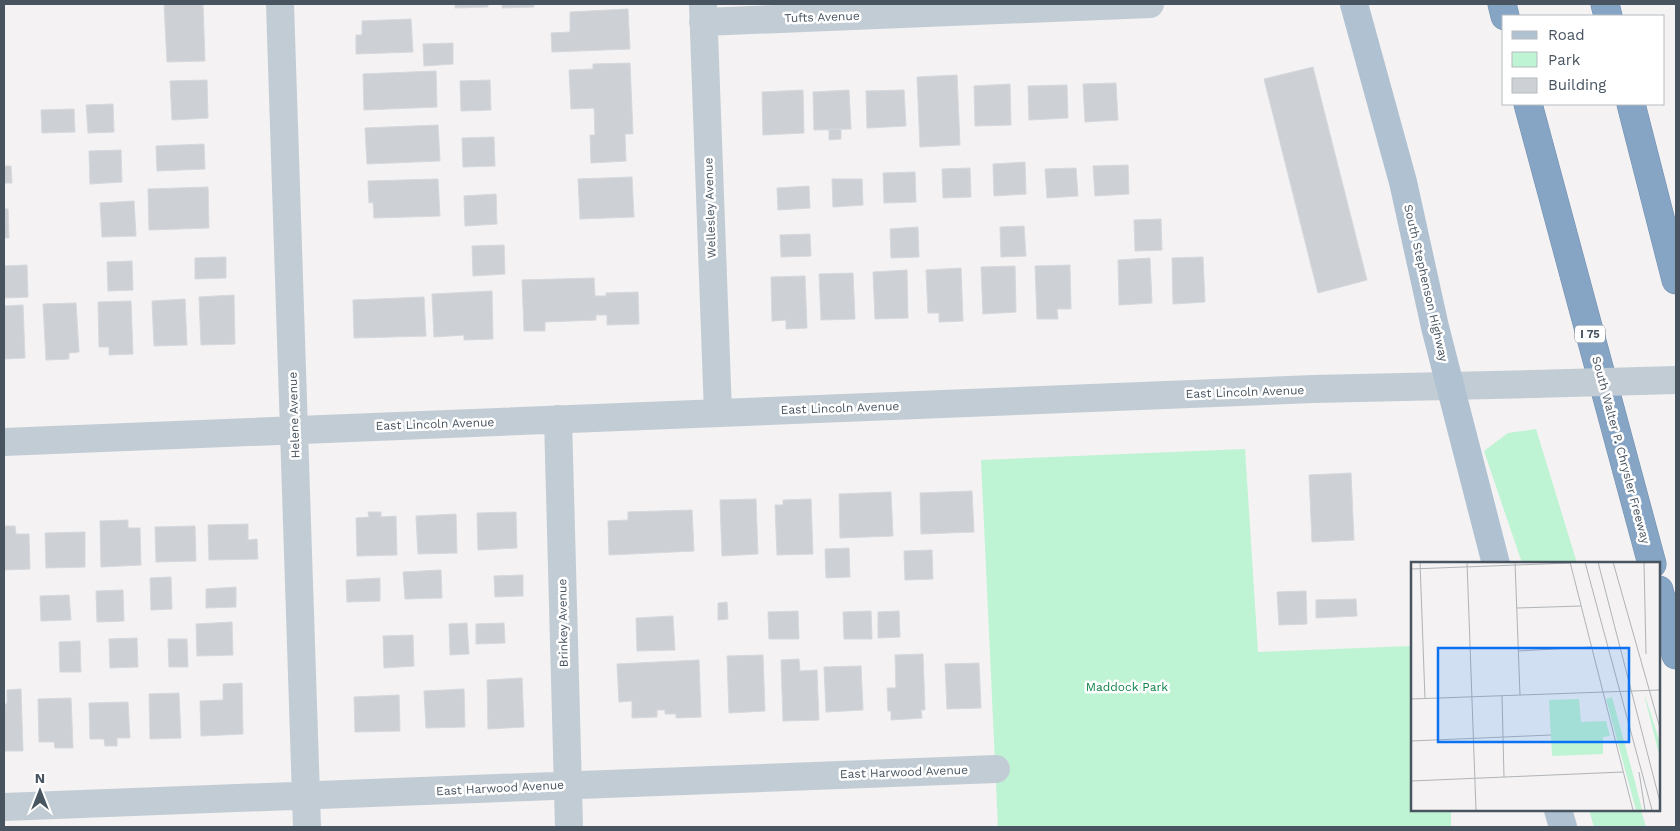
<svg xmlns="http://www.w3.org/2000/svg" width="1680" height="831" font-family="'Work Sans',sans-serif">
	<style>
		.green { fill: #bef3d3 }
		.building { fill: #cdd1d6; stroke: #d5d8dd }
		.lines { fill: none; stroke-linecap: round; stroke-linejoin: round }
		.highway-casing { stroke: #718faf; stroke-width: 29 }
		.minor { stroke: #c2ccd4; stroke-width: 28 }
		.major { stroke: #b0c1d2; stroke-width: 28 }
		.highway { stroke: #86a4c4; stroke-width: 28 }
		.minor-bridge { stroke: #c2ccd4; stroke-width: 28 }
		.labels { text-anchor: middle; stroke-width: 5; stroke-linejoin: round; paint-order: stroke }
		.shield { fill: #fff; stroke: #7f8890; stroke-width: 1 }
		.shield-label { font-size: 11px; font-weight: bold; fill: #485561 }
		.street-label { font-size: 12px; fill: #485561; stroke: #fff }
		.park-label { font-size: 12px; fill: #10854a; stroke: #fff }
		.inset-road { fill: none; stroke: #afb3b8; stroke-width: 1 }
		.view { fill: #0c72f4; fill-opacity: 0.15; stroke: #0c72f4; stroke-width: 2.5 }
		.inset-edge { fill: none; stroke: #485561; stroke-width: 2.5 }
	</style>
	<rect width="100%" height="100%" fill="#f4f2f2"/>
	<path class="green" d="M1536,429L1577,563H1522L1484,451L1508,433Z
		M1245,449L1258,652L1412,646V810H1451V827H998L981,460Z
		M1589,810H1641L1646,827H1594Z"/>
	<path class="building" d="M164,4H203L205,61L167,62Z
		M455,4H488V7L455,8Z
		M502,4H534V7L502,8Z
		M628,9L630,49L552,52L551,33L570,32V12Z
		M411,19L413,52L356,54V35H362V21Z
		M453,43V64L424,66L423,44Z
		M630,63L633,134H625L626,161L591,163L590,135H595L594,108L571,109L569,70L593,69V64Z
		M1313,67L1367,280L1318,293L1264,79Z
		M436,71L437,107L364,110L363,74Z
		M957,75L960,145L920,147L917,77Z
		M207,80L208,118L172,120L170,81Z
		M490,80L491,110L461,111L460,81Z
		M1116,83L1118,120L1085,122L1083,84Z
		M1010,84L1011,125L975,126L974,86Z
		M1067,85L1068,118L1029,120L1028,86Z
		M803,90L804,133L763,135L762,92Z
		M849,90L851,129L814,130L813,92Z
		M904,90L906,126L867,128L866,91Z
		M113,104L114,132L88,133L86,105Z
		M74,109L75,132L42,133L41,110Z
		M438,125L440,161L367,164L365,128Z
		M829,129H841V139L829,140Z
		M494,137L495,166L463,167L462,138Z
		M204,144L205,169L157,171L156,146Z
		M121,150L122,182L90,184L89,151Z
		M1025,162L1026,194L994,196L993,164Z
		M1128,165L1129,194L1095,196L1093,166Z
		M4,166H11L12,183H4Z
		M970,168L971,197L943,198L942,169Z
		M1076,168L1078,196L1047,198L1045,169Z
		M915,172L916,202L884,203L883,173Z
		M632,177L634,217L580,219L578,179Z
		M438,179L440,216L374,218L373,202L369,203L368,181Z
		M832,179H862L863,205L833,207Z
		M809,186L810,208L778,210L777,188Z
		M208,187L209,228L149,230L148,189Z
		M496,194L497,224L465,226L464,196Z
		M134,201L136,236L102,237L100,203Z
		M4,209H8L9,238H4Z
		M1161,219L1162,250L1135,251L1134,220Z
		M1024,226L1026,256L1001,257L1000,227Z
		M918,227L919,257L891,258L890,229Z
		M810,234L811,256L781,257L780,235Z
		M504,245L505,274L473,276L472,246Z
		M226,257V278L195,279V258Z
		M1203,257L1205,302L1173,304L1172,258Z
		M1150,258L1152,303L1119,305L1118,260Z
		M132,261L133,290L108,291L107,262Z
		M27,265L28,297L4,298V266Z
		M1070,265L1071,309H1057L1058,319H1037L1035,266Z
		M1015,266L1016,312L983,314L981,267Z
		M961,268L963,321L939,322V313H928L926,270Z
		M907,270L908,318L875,319L873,272Z
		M853,273L855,319L821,320L819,274Z
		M805,276L807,328L786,329V320L772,321L771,277Z
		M594,278L595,296H606V293L638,292L639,324L607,325V315H596V320L545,322V331H524L522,280Z
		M492,291L493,339L464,340V335L434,337L432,294Z
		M234,295L235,344L201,345L199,297Z
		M424,297L426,336L354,338L353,300Z
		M185,299L187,345L154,346L152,301Z
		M131,301L133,354L109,355V347H99L98,302Z
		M76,303L79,352L69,353V359L46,360L43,304Z
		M23,305L25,358L4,359V306Z
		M1351,473L1354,540L1312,542L1309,475Z
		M972,491L974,532L921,534L920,493Z
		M891,492L893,536L840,538L839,494Z
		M756,499L758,554L722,556L720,500Z
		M811,499L813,554L777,555L775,505H783V500Z
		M692,510L694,551L609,555L608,521L628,520V512Z
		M368,512H381V517L396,516L397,555L357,556L356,518L369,517Z
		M516,512L517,548L478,550L477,513Z
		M456,514L457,553L418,554L416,516Z
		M128,520V528H140L141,565L101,567L100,521Z
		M248,524V540L257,539L258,559L209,560L208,525Z
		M4,526H15L16,534H29L30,569L4,570Z
		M195,526L196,561L156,562L155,527Z
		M85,532V567L46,568L45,533Z
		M849,548L850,577L826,578L825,549Z
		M932,550L933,579L905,580L904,551Z
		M441,570L442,598L405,599L403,572Z
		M523,575V596L495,597L494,576Z
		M171,577L172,609L151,610L150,578Z
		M380,578V601L347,602L346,580Z
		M236,587V607L206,608V589Z
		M123,590L124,621L97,622L96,591Z
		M1306,591L1307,624L1279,625L1277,592Z
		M69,595L71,620L41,621L40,596Z
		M1356,599L1357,616L1316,618V600Z
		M727,602L728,619L718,620V603Z
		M798,611L799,639H769L768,612Z
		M871,611L872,639H844L843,612Z
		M899,611L900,637L878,638V612Z
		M673,616L675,650L637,651L636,618Z
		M232,622L233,655L197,656L196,624Z
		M467,623L469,654L450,655L449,624Z
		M504,623L505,643L476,644V624Z
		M413,635L414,666L384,668L383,636Z
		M137,638L138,667L110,668L109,639Z
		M168,639H187L188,667H169Z
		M80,641L81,672H60L59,642Z
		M923,654L925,710H921L922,718L891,720V711H888L887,688H896L895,655Z
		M763,655L765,711L729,713L727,656Z
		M799,659L800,671L817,670L819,720L783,721L781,660Z
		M699,660L701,717L676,718V714H665V710H657V717L632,718V701L619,702L617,664Z
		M979,663L981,708L947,709L945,664Z
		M861,666L863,710L826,712L824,667Z
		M522,678L524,727L488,729L487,680Z
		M242,683L243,734L201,736L200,701L223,700V684Z
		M21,689L23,751H4V704H7V690Z
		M464,689L465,727L426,728L424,691Z
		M179,693L181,738L150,739L149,694Z
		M399,695L400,731L355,732L354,697Z
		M71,698L73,748H55L54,742H39L38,699Z
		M128,702L130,738H117V746H105L104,739H90L89,703Z"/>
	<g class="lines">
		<g class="highway-casing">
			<path id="highway" d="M1502,4L1505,16
				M1605,4L1608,16
				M1528,104L1652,564
				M1631,104L1676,280
				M1659,590L1676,655"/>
		</g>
		<path class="minor" d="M280,4L307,827
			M703,5L718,413
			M703,22L1150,4
			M558,419L569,827
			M4,442L1313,389L1533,384
			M4,807L996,769"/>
		<path class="major" d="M1354,4L1403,182L1435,327L1496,564
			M1558,810L1563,827"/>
		<use href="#highway" class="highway"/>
		<path class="minor-bridge" d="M1533,384L1676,380"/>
	</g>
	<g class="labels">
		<rect class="shield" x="1575" y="325.5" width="30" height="17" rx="4"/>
		<g class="shield-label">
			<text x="1590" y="338">I 75</text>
		</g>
		<g class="street-label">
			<text transform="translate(822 17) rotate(-2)" y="4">Tufts Avenue</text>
			<text transform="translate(710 208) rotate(-92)" y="4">Wellesley Avenue</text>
			<text transform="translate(1426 283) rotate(77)" y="4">South Stephenson Highway</text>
			<text transform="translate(1245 392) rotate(-2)" y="4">East Lincoln Avenue</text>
			<text transform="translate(840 408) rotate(-2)" y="4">East Lincoln Avenue</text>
			<text transform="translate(294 415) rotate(-92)" y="4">Helene Avenue</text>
			<text transform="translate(435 424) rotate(-2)" y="4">East Lincoln Avenue</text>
			<text transform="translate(1621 450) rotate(75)" y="4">South Walter P. Chrysler Freeway</text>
			<text transform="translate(563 623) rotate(-91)" y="4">Brinkey Avenue</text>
			<text transform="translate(904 772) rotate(-2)" y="4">East Harwood Avenue</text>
			<text transform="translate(500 788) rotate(-3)" y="4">East Harwood Avenue</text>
		</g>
		<g class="park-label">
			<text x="1127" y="691">Maddock Park</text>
		</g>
	</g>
	<g transform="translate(1411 562)">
		<rect width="249" height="249" fill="#f4f2f2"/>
		<path d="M234,134L249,181V196L234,136ZM201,135L224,220L231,248H225L195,137ZM168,137L170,160L195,159L199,174L192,175V192L141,194L138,138Z" fill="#bef3d3"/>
		<path class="inset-road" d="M9,0L14,137M56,0L65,248M104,0L109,133M159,0L222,248M174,0L241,248M187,0L249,240M202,0L249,166M233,0L235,92M0,7L159,1M106,46L170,44M107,89L180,85M91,134L93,215M0,137L249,128M0,179L140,173M228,210L234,248M0,219L212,210"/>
		<path class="view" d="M27,86H218V180H27Z"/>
		<rect width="249" height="249" class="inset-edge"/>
	</g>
	<rect width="1680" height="831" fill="none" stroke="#485561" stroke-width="10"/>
	<rect x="1502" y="15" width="162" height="90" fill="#ffffff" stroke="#b6bbc0"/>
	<rect x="1512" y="31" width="25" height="8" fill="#b0c1d2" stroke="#b6bbc0"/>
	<text x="1548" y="40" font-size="15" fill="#485561">Road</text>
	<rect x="1512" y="52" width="25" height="15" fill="#bef3d3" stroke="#b6bbc0"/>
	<text x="1548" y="65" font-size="15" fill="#485561">Park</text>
	<rect x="1512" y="78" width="25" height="15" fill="#cdd1d6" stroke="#b6bbc0"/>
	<text x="1548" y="90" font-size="15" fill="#485561">Building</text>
	<g transform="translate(40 791)" stroke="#ffffff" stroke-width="4" paint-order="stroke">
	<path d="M0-4L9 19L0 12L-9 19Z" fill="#485561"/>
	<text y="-8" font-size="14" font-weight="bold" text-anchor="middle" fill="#485561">N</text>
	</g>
</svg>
